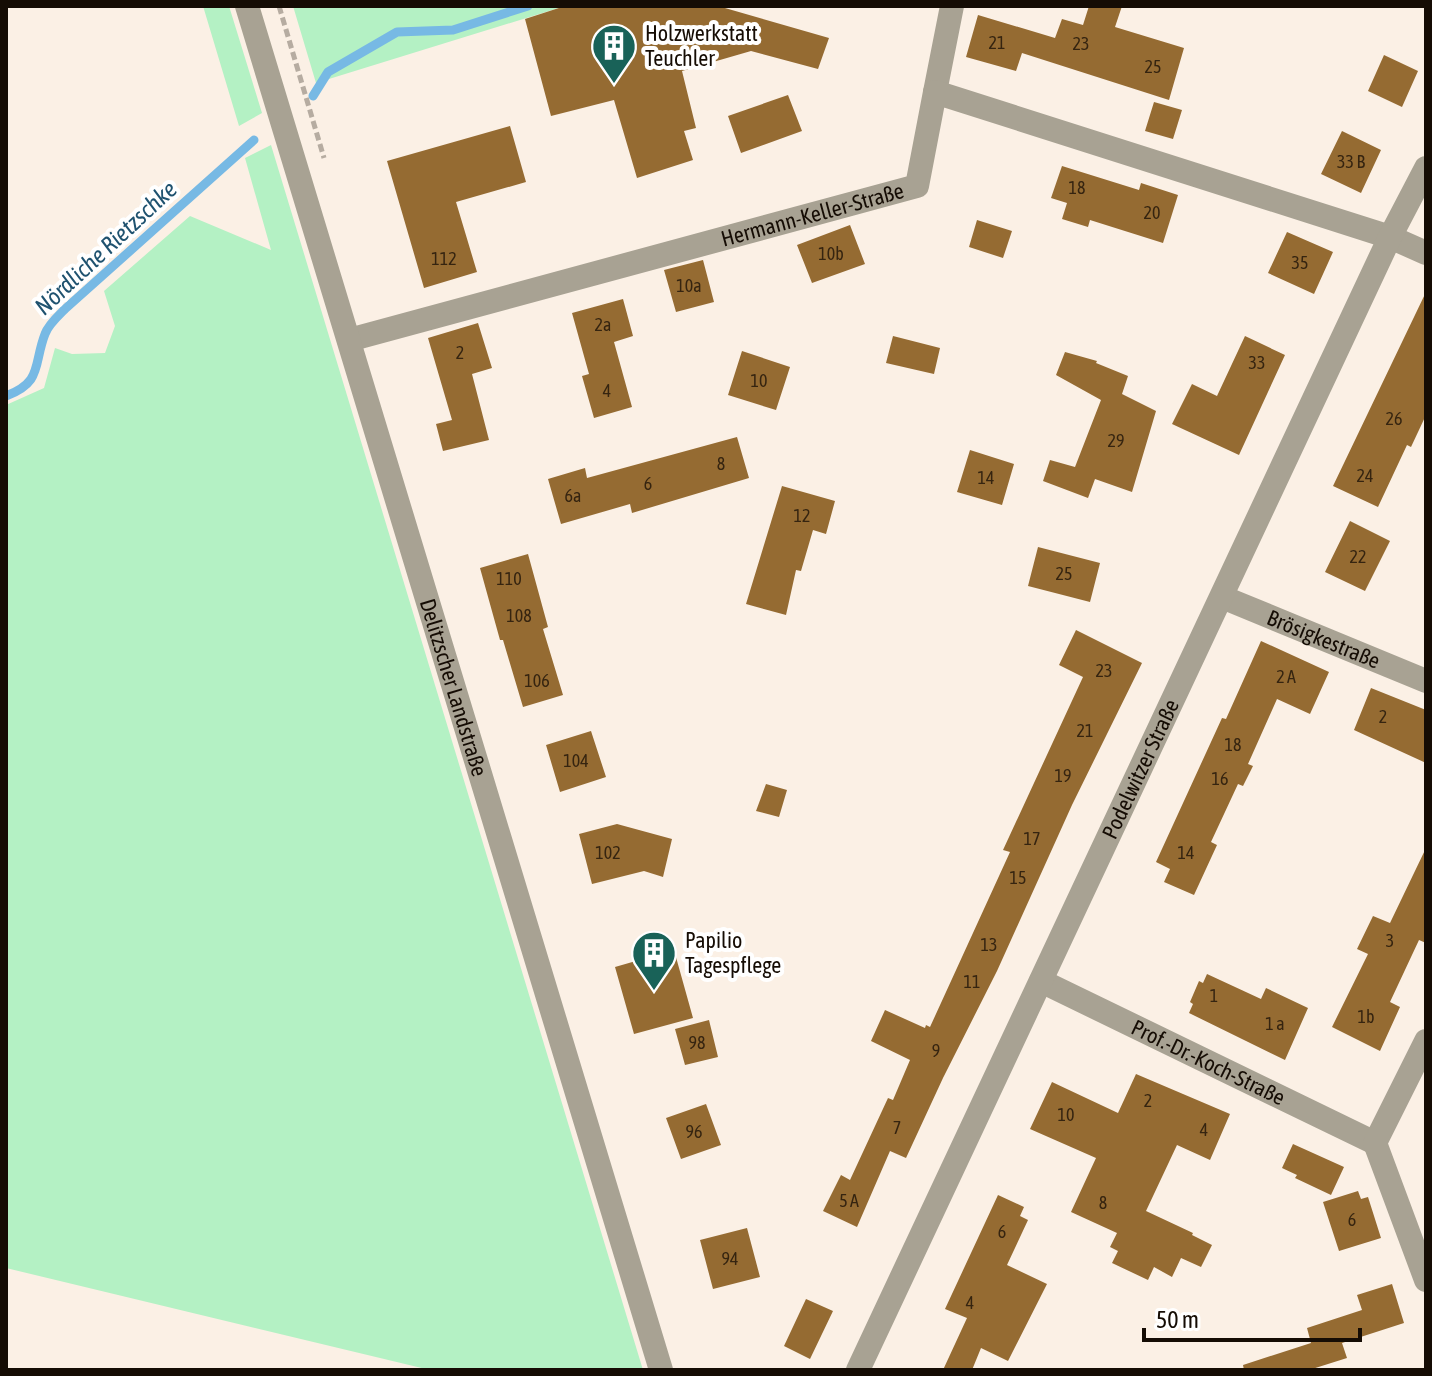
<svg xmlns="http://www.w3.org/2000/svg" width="1432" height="1376" font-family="'Asap Condensed',sans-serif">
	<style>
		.green { fill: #b4f1c4 }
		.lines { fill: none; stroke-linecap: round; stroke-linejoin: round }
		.stream { stroke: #77b9e4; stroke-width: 9 }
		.building { fill: #956b32 }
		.path { stroke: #b6aca1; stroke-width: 5; stroke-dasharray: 8 4; stroke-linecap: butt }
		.minor { stroke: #a8a293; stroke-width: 24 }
		.tertiary { stroke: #a8a293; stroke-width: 24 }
		.labels { text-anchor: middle; stroke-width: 8; stroke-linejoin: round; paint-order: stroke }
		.number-label { font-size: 18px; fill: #352410 }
		.poi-label { font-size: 22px; fill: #150c04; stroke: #fff; text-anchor: start }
		.street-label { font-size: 22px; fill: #150c04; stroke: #fff }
		.water-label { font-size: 24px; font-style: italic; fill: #1f526f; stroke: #fff }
	</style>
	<rect width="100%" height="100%" fill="#fbf0e5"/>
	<path class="green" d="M203,6H229L262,113L239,126Z
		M293,6H565L316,83Z
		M271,145L643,1370H430L6,1268V405L44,388L55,348L72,354L105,353L115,326L104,291L190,216L271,250L245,158Z"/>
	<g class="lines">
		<path class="stream" d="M313,96L328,72L397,32L453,30L528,6
			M6,396C43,382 33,365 45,334C48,325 58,316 65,309L254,140"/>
	</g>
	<path class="building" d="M565,6H718L829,38L818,69L751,51L682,71L696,128L684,131L693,160L637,178L614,100L551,116L525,19Z
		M1089,6H1122L1115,27L1184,48L1169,100L1022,53L1016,71L966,57L978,15L1055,38L1062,19L1083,25Z
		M1384,55L1418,71L1402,107L1368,91Z
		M788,95L802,131L741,153L728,116Z
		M1154,102L1182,110L1173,139L1145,131Z
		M510,126L526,182L456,202L477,272L424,288L387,161Z
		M1342,131L1381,150L1361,193L1321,174Z
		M1062,166L1139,190L1141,183L1178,195L1163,243L1090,220L1088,227L1062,219L1067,203L1051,198Z
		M977,220L1012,231L1003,258L969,247Z
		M850,225L865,264L812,283L797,245Z
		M1287,232L1333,252L1314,294L1268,273Z
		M703,260L714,302L676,312L664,270Z
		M1426,292V415L1411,447L1407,445L1378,507L1333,486Z
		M623,299L633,336L614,342L632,407L594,418L582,376L589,374L572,313Z
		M478,323L492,368L472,374L489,440L443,451L436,424L452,420L428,338Z
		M893,336L940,348L934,374L886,363Z
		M1245,336L1285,355L1239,455L1172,424L1192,384L1217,396Z
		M742,351L790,367L776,410L728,395Z
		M1065,352L1097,361L1096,363L1128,376L1122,394L1156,411L1132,492L1095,479L1088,498L1043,481L1050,460L1075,467L1101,400L1056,375Z
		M737,437L749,478L632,513L630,504L561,524L548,479L585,468L587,478Z
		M970,450L1014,464L1002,505L957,492Z
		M782,486L835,501L826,534L813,530L801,571L796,570L786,615L746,604Z
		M1350,521L1390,541L1365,591L1325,572Z
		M1038,547L1100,563L1090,602L1028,586Z
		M528,554L548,627L543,629L563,695L523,707L503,640H500L480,568Z
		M1076,630L1142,663L1072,805L997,971L943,1078L906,1158L890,1151L857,1227L823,1211L841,1175L850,1180L888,1098L893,1100L910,1060L871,1041L885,1010L925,1028L926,1025L930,1027L1010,852L1003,850L1083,677L1059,665Z
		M1261,641L1329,672L1310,714L1277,699L1248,764L1253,766L1243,786L1238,784L1211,842L1217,845L1194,895L1164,882L1170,869L1156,862L1222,718L1226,719Z
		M1371,688L1426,710V763L1354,730Z
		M591,731L606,777L560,792L546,745Z
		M766,784L787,790L779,817L756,811Z
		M617,824L672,839L663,877L644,871L592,884L579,834Z
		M1426,848V943L1419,940L1390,1002L1400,1007L1380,1051L1332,1027L1368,954L1357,949L1373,916L1390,923Z
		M674,950L693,1018L634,1034L615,967Z
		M1207,974L1261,999L1266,988L1308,1008L1285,1060L1189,1013L1193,1004L1190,1002L1199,981L1203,983Z
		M709,1020L718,1057L685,1065L675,1029Z
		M1136,1074L1230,1114L1210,1160L1177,1145L1146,1211L1193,1233L1192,1235L1212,1245L1201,1267L1181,1258L1172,1277L1154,1267L1148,1280L1112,1263L1118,1251L1110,1247L1117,1233L1071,1212L1096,1158L1030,1129L1052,1082L1118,1113Z
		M706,1104L721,1145L681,1159L666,1118Z
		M1293,1144L1344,1167L1331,1195L1295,1178L1297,1175L1282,1168Z
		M1358,1191L1361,1199L1368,1197L1381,1238L1339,1251L1323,1202Z
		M998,1195L1024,1207L1020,1216L1028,1220L1007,1265L1047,1284L1008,1361L981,1348L972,1370H943L967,1318L945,1309Z
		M747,1228L760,1277L713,1289L700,1240Z
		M1392,1284L1404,1323L1342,1343L1347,1358L1309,1370H1244L1243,1365L1311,1343L1307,1328L1362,1310L1357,1295Z
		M806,1299L833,1311L810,1359L784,1346Z"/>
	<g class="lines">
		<path class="path" d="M279,6L324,158"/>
		<g class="minor">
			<path d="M935,92L952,6"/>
			<path id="s1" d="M349,340L917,186L935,92L1390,237L1426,253"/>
			<path id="s2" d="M1222,597L1426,681"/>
			<path id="s3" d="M1041,981L1375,1143"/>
			<path d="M1426,1041L1375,1143L1426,1280"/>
		</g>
		<g class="tertiary">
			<path id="s4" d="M247,6L661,1370"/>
			<path id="s5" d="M858,1370L1390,237L1426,168"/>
		</g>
	</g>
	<defs>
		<g id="building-pin" transform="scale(2.3)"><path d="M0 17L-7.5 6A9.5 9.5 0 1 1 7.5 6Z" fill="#196258" stroke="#fff"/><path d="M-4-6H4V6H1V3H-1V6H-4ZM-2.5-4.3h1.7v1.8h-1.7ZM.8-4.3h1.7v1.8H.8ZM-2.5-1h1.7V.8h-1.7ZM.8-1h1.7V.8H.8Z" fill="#fff"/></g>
	</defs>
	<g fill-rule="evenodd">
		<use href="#building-pin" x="614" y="46"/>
		<use href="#building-pin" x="654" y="953"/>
	</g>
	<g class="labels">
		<g class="number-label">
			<text x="997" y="49">21</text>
			<text x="1081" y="50">23</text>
			<text x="1153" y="73">25</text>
			<text x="1351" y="168">33 B</text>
			<text x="1077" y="194">18</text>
			<text x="1152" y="219">20</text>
			<text x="831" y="260">10b</text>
			<text x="444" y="265">112</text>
			<text x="1300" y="269">35</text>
			<text x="689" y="292">10a</text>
			<text x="603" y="331">2a</text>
			<text x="460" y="359">2</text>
			<text x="1257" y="369">33</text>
			<text x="759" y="387">10</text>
			<text x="607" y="397">4</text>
			<text x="1394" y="425">26</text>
			<text x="1116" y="447">29</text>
			<text x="721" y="470">8</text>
			<text x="1365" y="482">24</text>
			<text x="986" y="484">14</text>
			<text x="648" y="490">6</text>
			<text x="573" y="502">6a</text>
			<text x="802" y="522">12</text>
			<text x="1358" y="563">22</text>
			<text x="1064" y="580">25</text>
			<text x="509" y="585">110</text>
			<text x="519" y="622">108</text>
			<text x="1104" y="677">23</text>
			<text x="1286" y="683">2 A</text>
			<text x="537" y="687">106</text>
			<text x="1383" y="723">2</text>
			<text x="1085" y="737">21</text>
			<text x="1233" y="751">18</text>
			<text x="576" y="767">104</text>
			<text x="1063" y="782">19</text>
			<text x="1220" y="785">16</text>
			<text x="1032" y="845">17</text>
			<text x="608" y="859">102</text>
			<text x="1186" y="859">14</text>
			<text x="1018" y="884">15</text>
			<text x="1390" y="947">3</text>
			<text x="989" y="951">13</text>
			<text x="972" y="988">11</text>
			<text x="1214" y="1002">1</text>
			<text x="1366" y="1023">1b</text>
			<text x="1275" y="1030">1 a</text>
			<text x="697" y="1049">98</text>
			<text x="936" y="1057">9</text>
			<text x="1148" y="1107">2</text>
			<text x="1066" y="1121">10</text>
			<text x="897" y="1134">7</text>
			<text x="1204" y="1136">4</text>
			<text x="694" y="1138">96</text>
			<text x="849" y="1207">5 A</text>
			<text x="1103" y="1209">8</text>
			<text x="1352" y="1226">6</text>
			<text x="1002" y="1238">6</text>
			<text x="730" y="1265">94</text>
			<text x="970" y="1309">4</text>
		</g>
		<g class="poi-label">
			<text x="645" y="41">Holzwerkstatt<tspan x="645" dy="25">Teuchler</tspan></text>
			<text x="685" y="948">Papilio<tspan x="685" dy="25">Tagespflege</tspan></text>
		</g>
		<g class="street-label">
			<text dy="8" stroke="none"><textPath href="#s1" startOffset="480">Hermann-Keller-Straße</textPath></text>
			<text dy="8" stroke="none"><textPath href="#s2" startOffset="110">Brösigkestraße</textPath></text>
			<text dy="8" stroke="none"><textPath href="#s4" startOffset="712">Delitzscher Landstraße</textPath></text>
			<text dy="8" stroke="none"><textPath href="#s5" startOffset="664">Podelwitzer Straße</textPath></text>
			<text dy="8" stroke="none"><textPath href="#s3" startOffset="186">Prof.-Dr.-Koch-Straße</textPath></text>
		</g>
		<g class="water-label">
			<text transform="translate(106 248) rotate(-43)" y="8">Nördliche Rietzschke</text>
		</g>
	</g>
	<rect width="1432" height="1376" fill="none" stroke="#150c04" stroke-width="16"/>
	<path d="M1144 1328v12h216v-12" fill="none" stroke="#150c04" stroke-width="4"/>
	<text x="1156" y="1328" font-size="24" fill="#150c04" stroke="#ffffff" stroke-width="6" paint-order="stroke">50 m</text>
</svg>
